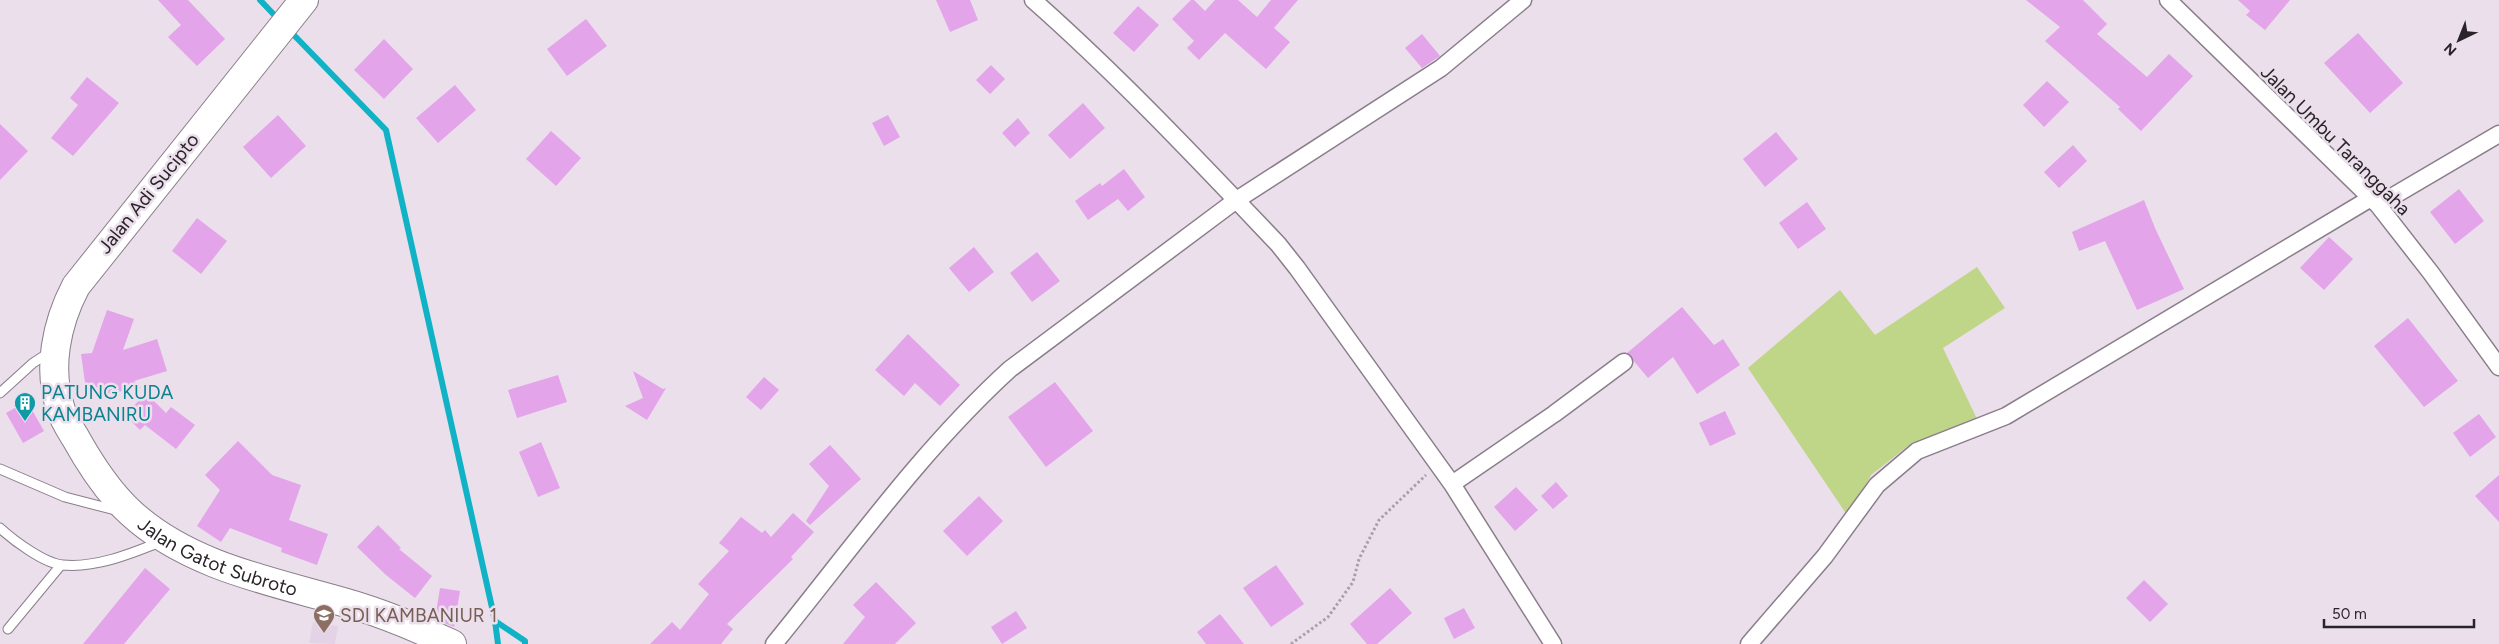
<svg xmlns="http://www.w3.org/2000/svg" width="2499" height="644" font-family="Figtree,sans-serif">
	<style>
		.built { fill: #e4d2e6 }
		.green { fill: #bfd688 }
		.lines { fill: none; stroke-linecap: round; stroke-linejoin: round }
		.stream { stroke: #10b3c5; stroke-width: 6 }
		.building { fill: #e3a4ea }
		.lane-casing { stroke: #897e8a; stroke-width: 11 }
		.street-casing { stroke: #897e8a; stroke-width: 19 }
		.highway-casing { stroke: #897e8a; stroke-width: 30 }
		.path { stroke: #a99faa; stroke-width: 3; stroke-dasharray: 2.5 2.5; stroke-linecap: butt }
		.lane { stroke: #fff; stroke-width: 9 }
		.street { stroke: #fff; stroke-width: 16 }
		.highway { stroke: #fff; stroke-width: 28 }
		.labels { text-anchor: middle; stroke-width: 5; stroke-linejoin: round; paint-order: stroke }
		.street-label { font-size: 19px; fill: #292429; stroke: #ebdfec }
		.culture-label { font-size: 19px; fill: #0d838f; stroke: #ebdfec; text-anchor: start }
		.education-label { font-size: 19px; fill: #785e54; stroke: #ebdfec; text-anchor: start }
	</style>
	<rect width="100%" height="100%" fill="#ebdfec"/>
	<path class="built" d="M313,622L338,626L335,644L309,643Z"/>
	<path class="green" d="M1977,267L2005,308L1943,348L1979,423L1908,446L1871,475L1849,518L1748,368L1840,290L1875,335Z"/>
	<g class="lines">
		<path class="stream" d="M260,0L280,21
			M289,30L386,130L495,621L498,644
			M495,621L525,641V644"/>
	</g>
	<path class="building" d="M158,0H188L225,39L197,66L168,37L181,25Z
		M936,0H970L978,20L950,32Z
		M1191,0H1194L1205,11L1215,0H1238L1257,17L1271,0H1298L1274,28L1290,42L1266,69L1225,33L1199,60L1187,48L1194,41L1172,19Z
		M2026,0H2083L2107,24L2097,34L2147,77L2169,54L2193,76L2141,131L2118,109L2120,107L2045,41L2060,27Z
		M2238,0H2290L2265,30L2246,15L2250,11Z
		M1138,6L1159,25L1134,52L1113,33Z
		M586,19L607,46L567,76L547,49Z
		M2358,33L2403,83L2370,113L2324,63Z
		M1422,34L1440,56L1422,68L1405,48Z
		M384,39L413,69L384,99L354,70Z
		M991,65L1005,79L990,94L976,80Z
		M87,77L119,103L73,156L51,138L78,105L70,98Z
		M2047,81L2069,102L2044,127L2023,105Z
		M455,85L476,110L438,143L416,118Z
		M1083,103L1105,128L1070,159L1048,135Z
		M278,115L306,146L271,178L243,147Z
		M888,115L900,137L884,146L872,123Z
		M1018,118L1030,133L1015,147L1002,133Z
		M0,124L28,151L0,180Z
		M551,131L581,158L556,186L526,159Z
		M1776,132L1798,159L1765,187L1743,159Z
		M2073,145L2087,161L2059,188L2044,172Z
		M1124,169L1145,197L1128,211L1118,199L1088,220L1075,201L1100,183L1102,186Z
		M2459,189L2484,221L2455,244L2430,212Z
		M2144,200L2155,228L2184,289L2137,310L2105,241L2079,251L2072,232Z
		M1807,202L1826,229L1798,249L1779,223Z
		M197,218L227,241L201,274L172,251Z
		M2329,237L2353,259L2324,290L2300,268Z
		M974,247L994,272L969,292L949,268Z
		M1037,252L1060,281L1032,302L1010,273Z
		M1682,307L1714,345L1723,339L1740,365L1697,394L1673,357L1648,378L1627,353Z
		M107,310L134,319L123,350L157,339L167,371L134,381L141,388L87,397L81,354L92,353Z
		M2408,318L2458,381L2424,407L2374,346Z
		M908,334L960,385L940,406L915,383L904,396L875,370Z
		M633,371L663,389L666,388L647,420L625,406L643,398Z
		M558,375L567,402L517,418L508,390Z
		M764,377L779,390L761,410L746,397Z
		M1055,382L1093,431L1046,467L1008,417Z
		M146,393L166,413L171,407L195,425L176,449L145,425L140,430L125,415Z
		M27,401L44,431L23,443L6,413Z
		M1725,411L1736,434L1710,446L1699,423Z
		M2479,414L2496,437L2470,457L2453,433Z
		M238,441L272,475L301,485L289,520L328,534L317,565L281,552L282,548L230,528L221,542L197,526L220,490L205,475Z
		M541,442L560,488L538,497L519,452Z
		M830,445L861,479L810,525L806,521L829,486L809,464Z
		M2499,475V522L2475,496Z
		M1556,482L1568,496L1553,509L1541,496Z
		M1516,487L1538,510L1515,531L1494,507Z
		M979,496L1003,521L967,556L943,531Z
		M793,513L814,532L791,557L793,559L727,624L733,629L721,644H650L672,622L680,630L709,594L698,584L729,551L719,543L741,517L762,533L765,530L771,537Z
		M378,525L401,548L399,549L432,576L415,598L386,575L357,547Z
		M1276,565L1304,604L1271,627L1243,588Z
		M145,568L170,589L124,644H83Z
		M2144,580L2168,604L2150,622L2126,598Z
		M876,582L916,623L895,644H843L865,617L853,605Z
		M440,588L460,591L454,627L435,619Z
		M1390,588L1412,613L1377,644H1367L1350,624Z
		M1464,608L1475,628L1454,639L1444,618Z
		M1016,611L1027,628L1002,644L991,627Z
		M1220,614L1244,644H1206L1197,632Z"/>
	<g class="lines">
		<g class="lane-casing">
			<path id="lane" d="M0,393L33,363L50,352
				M0,469L65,497L119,511
				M0,528C13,540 45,564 63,565C96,568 130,554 160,542
				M8,629L61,565"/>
		</g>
		<g class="street-casing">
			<path id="street" d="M1033,0C1119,76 1198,160 1278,244L1297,268L1452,484L1553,644
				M2168,0L2378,205L2431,273L2499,367
				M2378,205L2499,134
				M1452,484L1554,414L1624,362
				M774,644C850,551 921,450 1010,369L1235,201L1441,68L1523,0
				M1749,644L1825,556L1877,485L1917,451L2006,416L2371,198"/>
		</g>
		<g class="highway-casing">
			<g id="highway">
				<path id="s1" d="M304,0L76,286C56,324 47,369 61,410C64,420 70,429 75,437C90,464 108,492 131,513C193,570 283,583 360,607C392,617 422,630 452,644"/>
			</g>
		</g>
		<path class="path" d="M1291,644L1328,617L1353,582L1359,559L1379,520L1426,475"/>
		<use href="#lane" class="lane"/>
		<use href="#street" class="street"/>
		<use href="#highway" class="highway"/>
	</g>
	<defs>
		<g id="building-pin" transform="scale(1.125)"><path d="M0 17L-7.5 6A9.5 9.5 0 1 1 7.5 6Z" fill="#0f9aa8" stroke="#ebdfec"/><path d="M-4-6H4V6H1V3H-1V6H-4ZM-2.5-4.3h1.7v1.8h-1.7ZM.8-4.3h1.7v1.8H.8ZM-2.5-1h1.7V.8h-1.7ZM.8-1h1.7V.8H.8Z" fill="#fff"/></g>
		<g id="school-pin" transform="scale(1.125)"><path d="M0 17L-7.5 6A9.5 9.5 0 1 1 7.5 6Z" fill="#8d6e63" stroke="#ebdfec"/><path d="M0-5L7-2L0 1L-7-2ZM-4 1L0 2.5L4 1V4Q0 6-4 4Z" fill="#fff"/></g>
	</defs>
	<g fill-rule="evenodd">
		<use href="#building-pin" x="25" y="403"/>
		<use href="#school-pin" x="324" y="615"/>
	</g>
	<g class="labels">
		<g class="street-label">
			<text transform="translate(2336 140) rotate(45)" y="7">Jalan Umbu Taranggaha</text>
			<text transform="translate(148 193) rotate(-51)" y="7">Jalan Adi Sucipto</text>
			<text dy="7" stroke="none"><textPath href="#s1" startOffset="718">Jalan Gatot Subroto</textPath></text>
		</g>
		<g class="culture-label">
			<text x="41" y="399">PATUNG KUDA<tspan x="41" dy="22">KAMBANIRU</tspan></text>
		</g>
		<g class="education-label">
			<text x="340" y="622">SDI KAMBANIUR 1</text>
		</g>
	</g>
	<g transform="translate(2459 40) rotate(223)" stroke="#ebdfec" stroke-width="4" paint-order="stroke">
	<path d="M0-4L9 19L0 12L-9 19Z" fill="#292429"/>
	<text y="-8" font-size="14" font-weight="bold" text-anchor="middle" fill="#292429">N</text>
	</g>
	<path d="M2324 619v8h150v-8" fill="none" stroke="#292429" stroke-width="2.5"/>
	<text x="2332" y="619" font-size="15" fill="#292429" stroke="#ebdfec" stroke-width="4" paint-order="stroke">50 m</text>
</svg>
